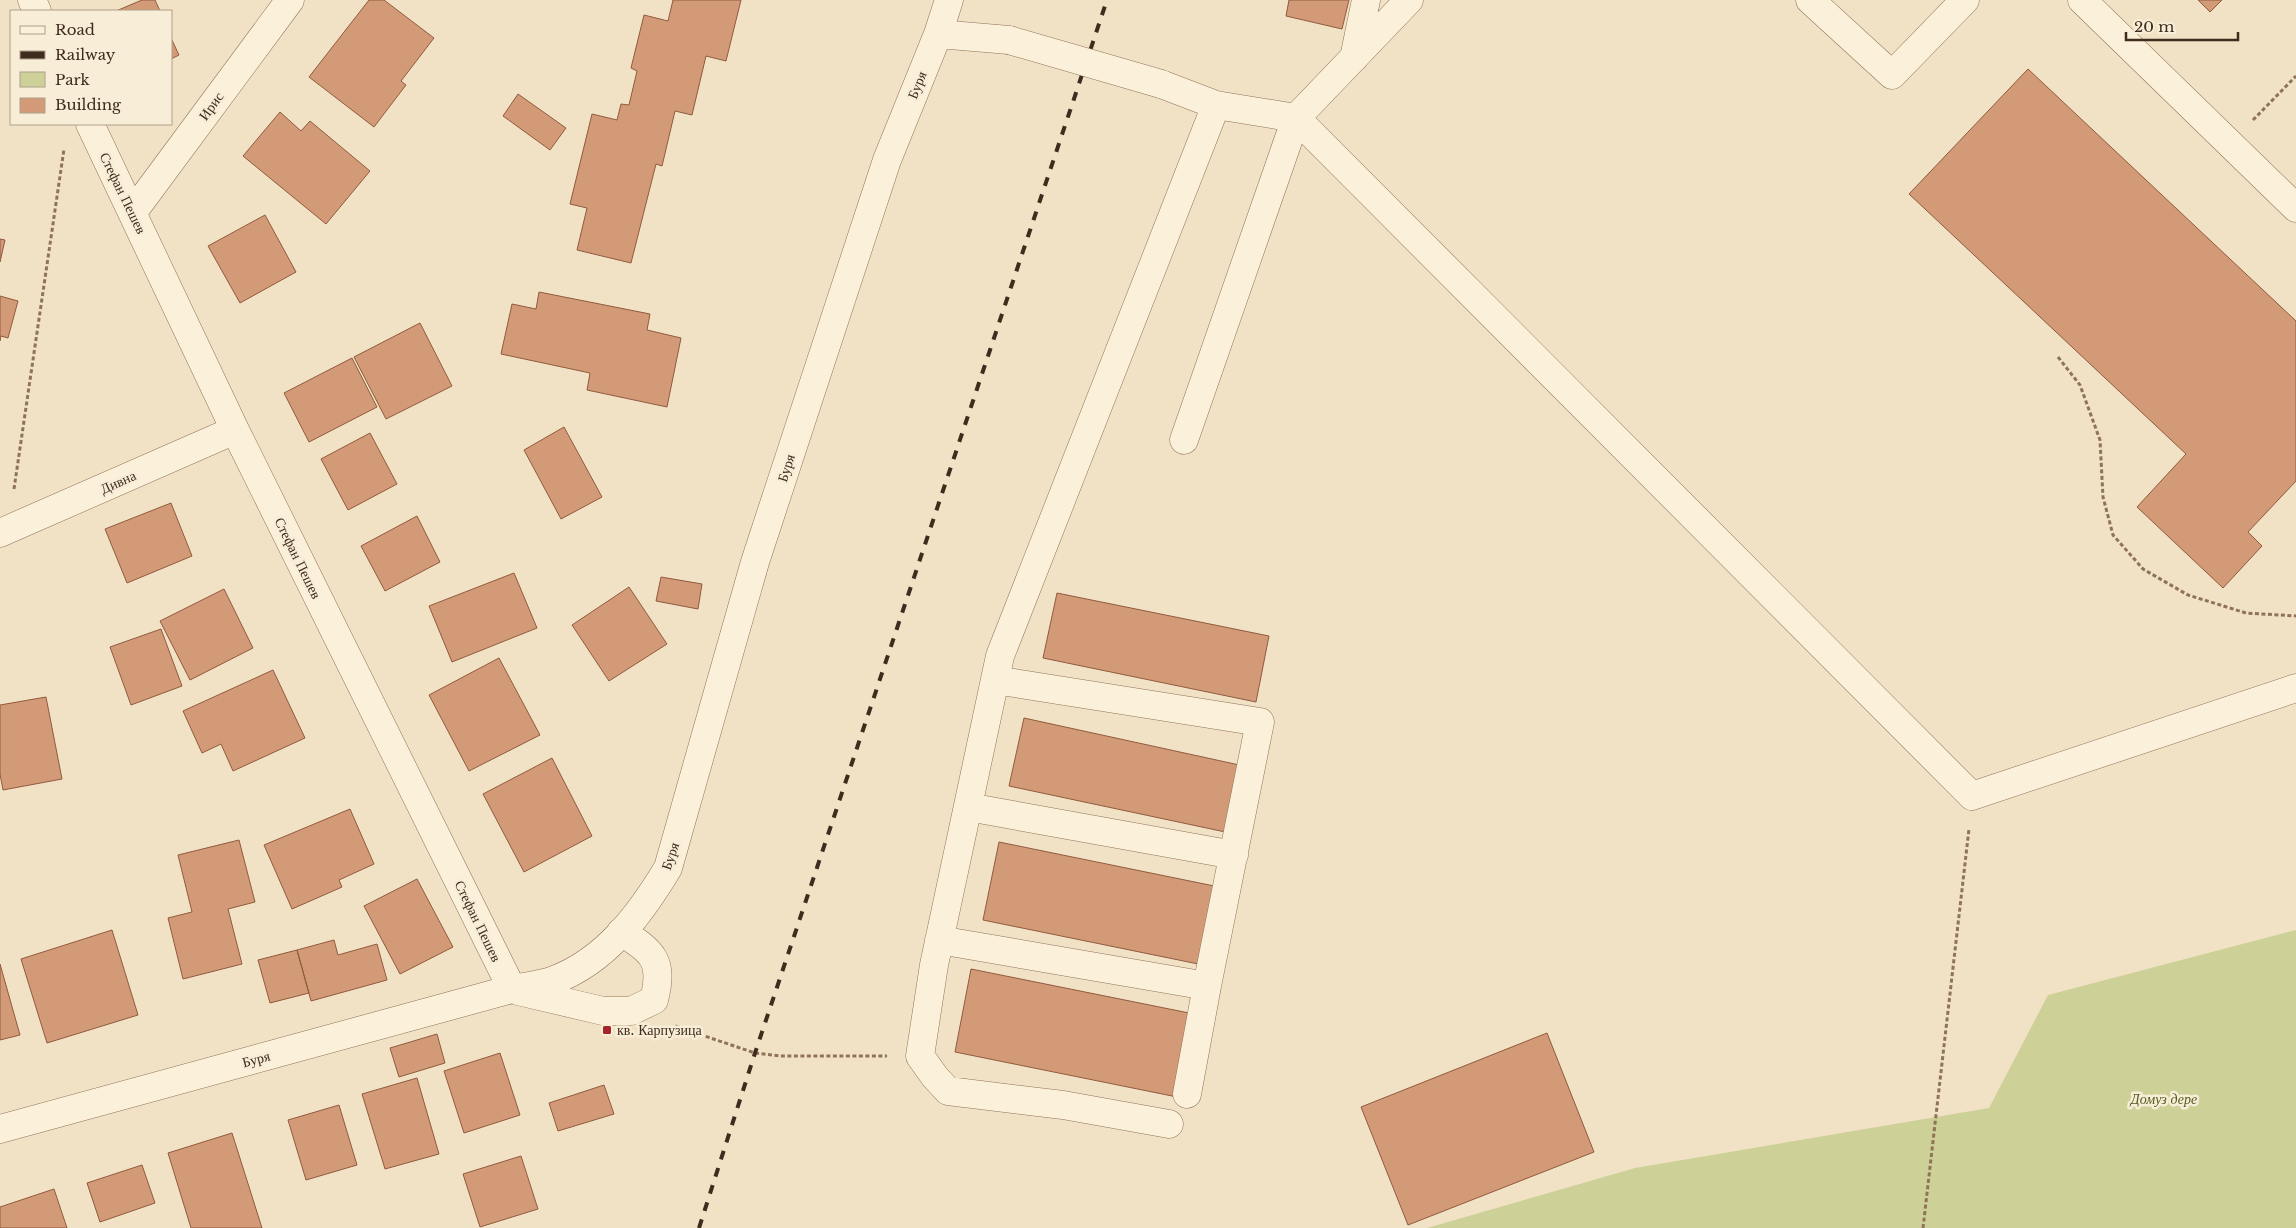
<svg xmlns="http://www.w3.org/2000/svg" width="2296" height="1228" font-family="'Libre Baskerville',serif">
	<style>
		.green { fill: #cdd198 }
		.building { fill: #d39a78; stroke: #905a3d }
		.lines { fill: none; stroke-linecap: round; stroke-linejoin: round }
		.minor-casing { stroke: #8f7359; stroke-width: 29 }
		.path { stroke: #8f7359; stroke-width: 3; stroke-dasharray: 4 2.5; stroke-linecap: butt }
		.minor { stroke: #fbf0da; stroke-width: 28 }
		.rail { stroke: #3e2c1e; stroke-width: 4; stroke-dasharray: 9 9; stroke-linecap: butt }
		.minor-bridge-casing { stroke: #8f7359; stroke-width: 29; stroke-linecap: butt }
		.minor-bridge { stroke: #fbf0da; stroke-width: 28 }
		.poi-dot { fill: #a3242b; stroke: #f8edd6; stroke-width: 2 }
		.labels { text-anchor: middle; stroke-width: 5; stroke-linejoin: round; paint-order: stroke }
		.street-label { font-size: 14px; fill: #3e2c1e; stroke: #f8edd6 }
		.poi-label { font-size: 14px; fill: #3e2c1e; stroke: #f8edd6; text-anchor: start }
		.park-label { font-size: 14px; font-style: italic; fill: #505c23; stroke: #f8edd6 }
	</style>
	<rect width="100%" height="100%" fill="#f2e2c5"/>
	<path class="green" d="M2296,930V1228H1427L1635,1168L1989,1108L2048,995Z"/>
	<path class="building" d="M142,0H155L160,11H116Z
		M369,0H384L434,38L401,81L406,85L374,127L309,77Z
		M673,0H741L726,61L706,56L692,115L675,111L662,166L656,164L631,263L577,250L587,208L570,204L592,114L617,120L621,104L629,105L637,71L631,68L644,15L668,21Z
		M1289,0H1349L1342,29L1286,16Z
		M2198,0H2222L2210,12Z
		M171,38L179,55L171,59Z
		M2028,69L2296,321V481L2248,532L2262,546L2223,588L2137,507L2186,454L1909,194Z
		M518,94L566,128L550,150L503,116Z
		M280,112L301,131L310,121L370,171L326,224L243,156Z
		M265,215L296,272L240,303L208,246Z
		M0,239L5,240L0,262Z
		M539,292L650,314L647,330L681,338L667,407L587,390L590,373L501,354L512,304L536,309Z
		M0,296L18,301L8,338L1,336L0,341Z
		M420,323L452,386L386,419L354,357Z
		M352,358L377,407L309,442L284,393Z
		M564,427L602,497L561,519L524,450Z
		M370,433L397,484L348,510L321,459Z
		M171,503L192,556L127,583L105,529Z
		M417,516L440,562L385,591L361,546Z
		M514,573L537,628L452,662L429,606Z
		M661,577L702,584L698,609L656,601Z
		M629,587L667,644L609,681L572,625Z
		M224,589L253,648L190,680L160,621Z
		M1057,593L1269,636L1256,702L1043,658Z
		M161,629L182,686L131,705L110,647Z
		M499,658L540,735L469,771L429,695Z
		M273,670L305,738L233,771L221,744L202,753L183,711Z
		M46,697L62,779L3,790L0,774V705Z
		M1024,718L1244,766L1230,833L1009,786Z
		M552,758L592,836L524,872L483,794Z
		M350,809L374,864L339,880L342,887L292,909L264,845Z
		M239,840L255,902L228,909L242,964L183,979L168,918L192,912L178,855Z
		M999,842L1224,888L1208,966L983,920Z
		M417,879L453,947L400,974L364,906Z
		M112,930L138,1015L47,1043L21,959Z
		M334,940L338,955L377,944L387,980L311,1001L297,950Z
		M297,950L309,993L270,1003L258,960Z
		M0,964L20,1035L0,1040Z
		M971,969L1199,1015L1182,1098L955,1052Z
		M1547,1033L1594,1152L1408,1225L1361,1107Z
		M437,1034L445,1063L399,1077L390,1048Z
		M500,1053L520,1115L464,1133L444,1071Z
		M417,1078L439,1154L385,1169L362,1094Z
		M604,1085L614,1114L558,1131L549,1103Z
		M339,1105L357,1165L306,1180L288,1120Z
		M232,1133L262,1228H191L168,1153Z
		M521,1156L538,1209L480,1227L463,1174Z
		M142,1165L155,1203L100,1222L87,1183Z
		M54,1189L67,1228H0V1207Z"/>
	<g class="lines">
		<g class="minor-casing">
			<path id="minor" d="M32,0L37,11
				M1409,0L1296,118L1972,796L2296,688
				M1810,0L1892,75L1965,0
				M2082,0L2296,208
				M938,34L1009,40
				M1354,58L1366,0
				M1161,84L1216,105L1296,118L1184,440
				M90,124L235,430L512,989
				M133,212L290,0
				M0,533L235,430
				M968,807L1234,855
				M939,940L1207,986L1260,722L995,680
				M518,991L603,1011H631L654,1000C664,961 653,951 621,932
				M1187,1094L1207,986
				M1169,1124L1063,1105L948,1091L935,1077L920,1056L934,965L1000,656L1216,105
				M0,1129L512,989C526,986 541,985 554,980C606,961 641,913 668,868L755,562L887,160L938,34L949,0"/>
		</g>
		<path class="path" d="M2253,120L2296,76
			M2058,357L2080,385L2100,440L2103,497L2113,535L2143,569L2188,595L2246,613L2296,616
			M14,489L64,149
			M675,1026L755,1053L780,1056H887
			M1923,1228L1969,829"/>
		<use href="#minor" class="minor"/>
		<path class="rail" d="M699,1228L755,1053L1107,0"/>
		<g class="minor-bridge-casing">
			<path id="minor-bridge" d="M1009,40L1161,84"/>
		</g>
		<use href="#minor-bridge" class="minor-bridge"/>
	</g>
	<rect class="poi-dot" x="602" y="1025" width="10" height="10" rx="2.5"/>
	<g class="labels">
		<g class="street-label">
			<text transform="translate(917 85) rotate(-68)" y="5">Буря</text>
			<text transform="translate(211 106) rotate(-54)" y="5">Ирис</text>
			<text transform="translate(123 193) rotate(64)" y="5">Стефан Пешев</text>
			<text transform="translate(786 468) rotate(-72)" y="5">Буря</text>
			<text transform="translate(118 482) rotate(-24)" y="5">Дивна</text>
			<text transform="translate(298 558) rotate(64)" y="5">Стефан Пешев</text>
			<text transform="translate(670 856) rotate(-71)" y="5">Буря</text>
			<text transform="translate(478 921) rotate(64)" y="5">Стефан Пешев</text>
			<text transform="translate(256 1059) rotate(-15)" y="5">Буря</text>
		</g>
		<g class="poi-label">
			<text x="617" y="1035">кв. Карпузица</text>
		</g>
		<g class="park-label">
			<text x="2164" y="1104">Домуз дере</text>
		</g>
	</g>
	<rect x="10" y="10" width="162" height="115" fill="#f8edd6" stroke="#aea08c"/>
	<rect x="20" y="26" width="25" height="8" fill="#fbf0da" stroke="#aea08c"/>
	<text x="55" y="35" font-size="15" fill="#3e2c1e">Road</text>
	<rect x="20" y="51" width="25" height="8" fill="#3e2c1e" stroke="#aea08c"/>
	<text x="55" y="60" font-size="15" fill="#3e2c1e">Railway</text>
	<rect x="20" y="72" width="25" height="15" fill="#cdd198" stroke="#aea08c"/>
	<text x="55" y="85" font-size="15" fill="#3e2c1e">Park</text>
	<rect x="20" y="98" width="25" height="15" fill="#d39a78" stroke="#aea08c"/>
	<text x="55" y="110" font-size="15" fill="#3e2c1e">Building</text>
	<path d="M2126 32v8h112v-8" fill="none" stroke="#3e2c1e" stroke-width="2.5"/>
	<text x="2134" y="32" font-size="15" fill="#3e2c1e" stroke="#f8edd6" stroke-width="4" paint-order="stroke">20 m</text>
</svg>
